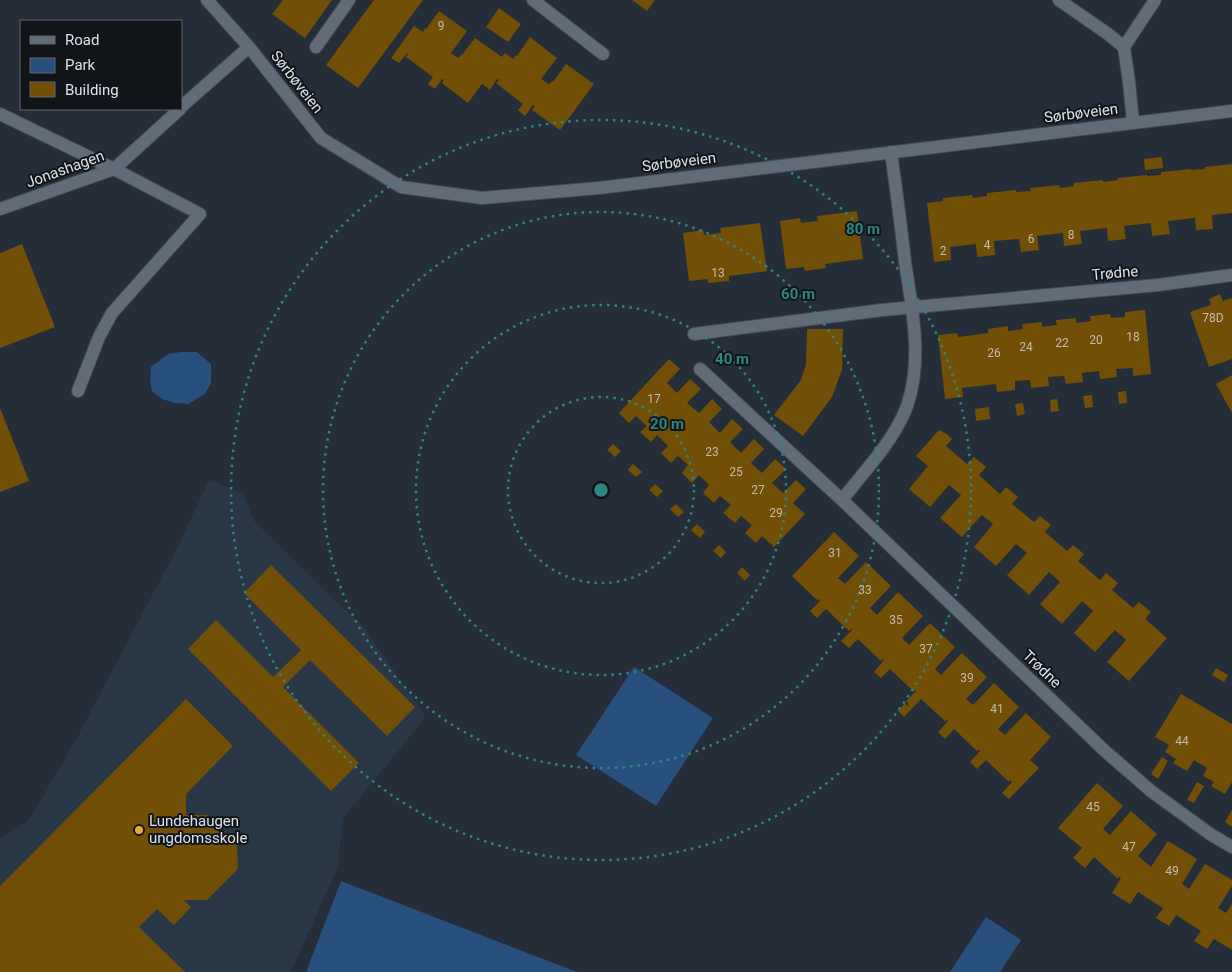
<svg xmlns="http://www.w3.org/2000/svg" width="1232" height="972" font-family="Roboto,sans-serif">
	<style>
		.built { fill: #293646 }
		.green { fill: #28507d }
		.building { fill: #724f07 }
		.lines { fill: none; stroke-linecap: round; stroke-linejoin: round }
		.lane-casing { stroke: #434a54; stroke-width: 14 }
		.street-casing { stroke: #434a54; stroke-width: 14 }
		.lane { stroke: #626c78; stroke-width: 12 }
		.street { stroke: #626c78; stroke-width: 12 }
		.ring { fill: none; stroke: #2e8680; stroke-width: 2.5; stroke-dasharray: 2.5 5 }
		.poi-dot { fill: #e9aa38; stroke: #11151a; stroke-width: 2 }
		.labels { text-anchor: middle; stroke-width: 4; stroke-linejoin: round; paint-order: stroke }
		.number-label { font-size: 12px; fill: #c2bcb0 }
		.street-label { font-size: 15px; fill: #dce1e9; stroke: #11151a }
		.poi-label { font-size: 15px; fill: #dce1e9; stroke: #11151a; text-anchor: start }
		.centre { fill: #2e8680; stroke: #11151a; stroke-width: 2.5 }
		.ring-label { font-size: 15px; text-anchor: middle; font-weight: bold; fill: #2e8680; stroke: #11151a; stroke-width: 4; stroke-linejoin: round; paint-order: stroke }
	</style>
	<rect width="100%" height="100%" fill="#242d38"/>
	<path class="built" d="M209,480L243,493L254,521L365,629L426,717L343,818L338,867L291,972H0V839L28,821L72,747L176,550Z"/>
	<path class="green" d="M181,352H197L211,364V383L205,394L188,404L175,403L162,399L152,391L150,380L151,367L168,354Z
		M634,667L713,718L656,806L576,755Z
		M341,881L577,972H306Z
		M986,917L1021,940L1000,972H950Z"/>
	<path class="building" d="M283,0H332L305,38L272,14Z
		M374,0H423L358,88L326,65Z
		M632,0H655L647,11Z
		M499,8L521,24L508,42L486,27Z
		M439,11L467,31L451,53L458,58L461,55H462L475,38L502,57L505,53L513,59L516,55L517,56L530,37L557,58L541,79L549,84L552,81L553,82L566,64L594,84L560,130L532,110L535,106L533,105L525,116L518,110L523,104L496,83L499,80L497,79L490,90L482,84L468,103L442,83L444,80L442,79L435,89L428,84L433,77L406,57L408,54L407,53L399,63L391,58L414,26L423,32L425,28L426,29Z
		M1162,157L1163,168L1145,170L1144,159Z
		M1232,164V213L1212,215L1213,229L1196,230L1195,218L1168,221L1170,234L1152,236L1151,223L1124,226L1126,239L1108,241L1107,228L1080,231L1082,244L1064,246L1063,233L1037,236L1039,250L1021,252L1019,239L994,241L995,255L977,257L976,244L950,247L951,260L934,262L927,203L943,201V198L972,195L973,198L987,196V193L1016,190V192L1031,191L1030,188L1059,185L1060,188L1074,186V183L1103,180V182L1118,180L1117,178L1147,175V176L1161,175V172L1191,169V170L1205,169V167Z
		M857,211L863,259L825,264L826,268L805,271L804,267L786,269L780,221L800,218L801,223L818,221L817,216Z
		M760,223L767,271L729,276V281L708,283V279L689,281L683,233L703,230L704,235L721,233L720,228Z
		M22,244L55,327L0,348V253Z
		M1220,294L1223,301L1232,298V359L1209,367L1190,312L1211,305L1209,299Z
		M1145,310L1151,374L1133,376V368L1116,369L1117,377L1100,379L1099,371L1082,373L1083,382L1066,384L1064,376L1048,377L1049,386L1031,388L1030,380L1015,381V390L997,392L996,384L962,388L963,397L945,399L938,335L957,333L958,337L974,335L988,333V329L1008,326V331L1023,329L1022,324L1042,322V327L1057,325L1056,320L1076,318V323L1091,321L1090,316L1110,314L1111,318L1125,317V312Z
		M807,329H843L842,370L832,397L803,436L774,415L801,380L806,364Z
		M669,359L680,369L667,383L677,393L690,379L701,389L687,403L699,413L712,399L722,409L709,422L720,433L732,419L743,429L730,442L741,453L754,439L764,449L751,463L762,473L775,459L786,469L772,483L783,493L796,480L806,489L793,503L805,514L774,547L762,536L756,543L745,533L752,525L741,516L735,523L723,513L731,505L720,496L714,503L703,493L709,485L699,475L692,483L682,473L688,465L678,456L671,463L661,453L668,446L657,435L651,442L640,432L647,426L636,416L629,423L619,413Z
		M1232,375V413L1216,384Z
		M1126,391L1127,403L1119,404L1118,392Z
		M1092,395L1093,407L1085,408L1083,396Z
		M1057,399L1059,411L1051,412L1050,400Z
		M1023,403L1025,414L1017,416L1015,404Z
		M989,407L990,419L976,421L975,409Z
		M0,408L29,481L0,492Z
		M939,430L947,434L952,439L946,446L967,464L974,457L986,467L979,475L1000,494L1006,487L1018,497L1012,504L1034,522L1040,516L1051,525L1045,532L1067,551L1073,545L1084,554L1078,561L1100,580L1106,573L1118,583L1112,590L1133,608L1139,602L1151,612L1145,619L1167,638L1129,681L1107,662L1126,640L1115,630L1095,652L1074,633L1093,611L1082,601L1062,624L1040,604L1060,582L1049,572L1029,595L1007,575L1027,553L1016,544L996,566L974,547L993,524L982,515L962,537L940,518L961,495L949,485L930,507L909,489L928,466L916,456Z
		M613,444L621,451L615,457L607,450Z
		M633,464L642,472L636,477L628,470Z
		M655,484L663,491L657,497L649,490Z
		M676,504L684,512L678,517L670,509Z
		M697,524L705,532L700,538L691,530Z
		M834,532L859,556L838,578L845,584L866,562L891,586L870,608L877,615L898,592L923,616L902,638L909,645L930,623L955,647L935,669L941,675L962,653L987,677L966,699L973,705L994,683L1019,707L998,729L1005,735L1026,713L1051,737L1030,760L1039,768L1009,799L1002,793L1012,782L1010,780L1009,782L986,760L977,769L970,762L980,751L979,750L977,751L954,729L945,739L938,732L948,721L947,720L945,721L921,699L904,717L898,711L905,703L907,706L909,704L906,701L916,691L914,690L913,691L890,669L881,678L874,672L884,660L882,659L881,661L858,639L849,648L841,641L852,630L851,629L849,631L826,609L817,618L810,611L820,601L818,599L817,600L792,576Z
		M719,545L726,552L721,558L713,551Z
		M271,565L415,707L387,736L310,660L283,687L359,763L331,791L188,649L216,620L273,677L301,650L244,593Z
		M742,567L750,575L745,581L737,573Z
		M1216,668L1228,675L1224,682L1212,675Z
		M1181,694L1232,724V782L1225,794L1211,786L1214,782L1203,776L1207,768L1194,760L1187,771L1173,763L1176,759L1165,752L1169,745L1155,737Z
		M186,699L233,746L186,794V815H207L237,846L238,869L207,900H184L191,907L174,925L157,909L139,927L185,972H0V886Z
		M1162,757L1168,761L1158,779L1151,774Z
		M1197,782L1204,786L1194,803L1187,800Z
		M1097,783L1123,806L1103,829L1110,835L1131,811L1157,834L1138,856L1151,867L1168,841L1197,859L1182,884L1189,889L1205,864L1232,880V886L1218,908L1226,913L1232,904V950L1214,939L1207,949L1194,941L1201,931L1176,915L1169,926L1156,918L1163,908L1138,892L1130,904L1112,893L1121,878L1119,877L1118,879L1094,857L1085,868L1073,858L1082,848L1058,828Z
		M1232,810V827L1225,822Z"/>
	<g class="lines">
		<g class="lane-casing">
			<path id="lane" d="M1059,0L1108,34L1124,47"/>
		</g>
		<g class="street-casing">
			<path id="street" d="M207,0L249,47L321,138L401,187L482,198L599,188L1232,111
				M533,0L603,54
				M316,47L349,0
				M181,107L249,47
				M0,114L114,169L200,214L112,313L99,337L78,391
				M1133,123L1129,82L1124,47L1155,0
				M0,209L114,169L180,109
				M694,334L882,310L1158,285L1232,275
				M700,369L842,500L1105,751L1151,791L1210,834L1232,847
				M842,500C865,470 894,441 907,406C923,361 912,308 905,262C901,225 896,189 891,152"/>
		</g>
		<use href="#lane" class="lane"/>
		<use href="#street" class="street"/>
	</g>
	<g class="ring">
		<circle cx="601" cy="490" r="93"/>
		<circle cx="601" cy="490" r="185"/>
		<circle cx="601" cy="490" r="278"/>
		<circle cx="601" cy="490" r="370"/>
	</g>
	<circle class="poi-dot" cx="139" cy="830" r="5"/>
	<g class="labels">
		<g class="number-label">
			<text x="441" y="30">9</text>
			<text x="1071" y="239">8</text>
			<text x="1031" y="243">6</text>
			<text x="987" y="249">4</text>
			<text x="943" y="255">2</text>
			<text x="718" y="277">13</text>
			<text x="1213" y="322">78D</text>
			<text x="1133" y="341">18</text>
			<text x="1096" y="344">20</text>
			<text x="1062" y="347">22</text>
			<text x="1026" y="351">24</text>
			<text x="994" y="357">26</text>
			<text x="654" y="403">17</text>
			<text x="712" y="456">23</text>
			<text x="736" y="476">25</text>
			<text x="758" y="494">27</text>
			<text x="776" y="517">29</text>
			<text x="835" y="557">31</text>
			<text x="865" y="594">33</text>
			<text x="896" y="624">35</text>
			<text x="926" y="653">37</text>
			<text x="967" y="682">39</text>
			<text x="997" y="713">41</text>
			<text x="1182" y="745">44</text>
			<text x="1093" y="811">45</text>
			<text x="1129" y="851">47</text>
			<text x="1172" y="875">49</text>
		</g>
		<g class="street-label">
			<text transform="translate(297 82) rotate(52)" y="5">Sørbøveien</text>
			<text transform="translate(1081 113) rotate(-7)" y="5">Sørbøveien</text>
			<text transform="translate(679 162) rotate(-7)" y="5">Sørbøveien</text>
			<text transform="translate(65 169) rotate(-20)" y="5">Jonashagen</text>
			<text transform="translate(1115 273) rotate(-5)" y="5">Trødne</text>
			<text transform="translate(1042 669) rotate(44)" y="5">Trødne</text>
		</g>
		<g class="poi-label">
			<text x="149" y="826">Lundehaugen<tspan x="149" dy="17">ungdomsskole</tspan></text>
		</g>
	</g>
	<circle cx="601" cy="490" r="8" class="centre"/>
	<g class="ring-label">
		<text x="863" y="234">80 m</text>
		<text x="798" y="299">60 m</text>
		<text x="732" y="364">40 m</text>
		<text x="667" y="429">20 m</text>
	</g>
	<rect x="20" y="20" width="162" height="90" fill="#11151a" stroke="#62676d"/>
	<rect x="30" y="36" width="25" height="8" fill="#626c78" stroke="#62676d"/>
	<text x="65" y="45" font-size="15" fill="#dce1e9">Road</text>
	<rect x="30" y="58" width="25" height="15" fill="#28507d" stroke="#62676d"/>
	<text x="65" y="70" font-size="15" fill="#dce1e9">Park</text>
	<rect x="30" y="82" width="25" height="15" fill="#724f07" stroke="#62676d"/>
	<text x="65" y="95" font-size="15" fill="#dce1e9">Building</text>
</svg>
